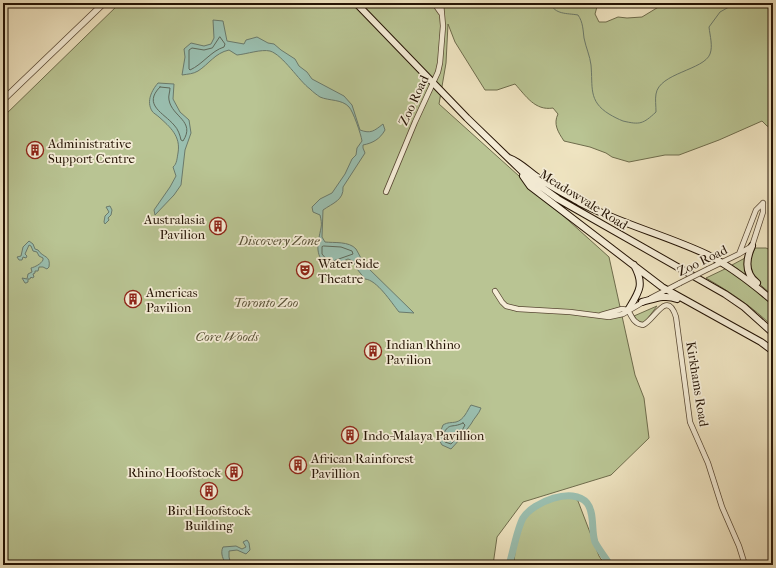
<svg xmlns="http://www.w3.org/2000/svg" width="776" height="568" font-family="'IM FELL French Canon',serif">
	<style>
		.green { fill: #b9c493; stroke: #6e6c4c }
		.water { fill: #9abfb0; stroke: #6b7a6b }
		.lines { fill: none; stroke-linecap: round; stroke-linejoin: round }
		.shore { stroke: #5f695a; stroke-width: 1 }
		.stream { stroke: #6b7a6b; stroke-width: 1 }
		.river { stroke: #9abfb0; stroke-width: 7 }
		.minor-casing { stroke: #574733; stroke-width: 6 }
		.tertiary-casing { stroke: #574733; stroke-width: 7 }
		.secondary-casing { stroke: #241304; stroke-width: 8 }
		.minor { stroke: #f5edd7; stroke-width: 4.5 }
		.tertiary { stroke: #f5edd7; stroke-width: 5.5 }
		.secondary { stroke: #f5edd7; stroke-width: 6 }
		.minor-bridge-casing { stroke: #574733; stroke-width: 6; stroke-linecap: butt }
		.minor-bridge { stroke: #f5edd7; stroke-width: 4.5 }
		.labels { text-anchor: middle; stroke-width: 3.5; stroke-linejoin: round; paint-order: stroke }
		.street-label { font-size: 13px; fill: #241304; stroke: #f5edd7 }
		.poi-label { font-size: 13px; fill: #241304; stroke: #f5edd7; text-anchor: start }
		.park-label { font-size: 13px; font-style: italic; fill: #585136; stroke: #f5edd7 }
	</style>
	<rect width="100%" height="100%" fill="#efe4c1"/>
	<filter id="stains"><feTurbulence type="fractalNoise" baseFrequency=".005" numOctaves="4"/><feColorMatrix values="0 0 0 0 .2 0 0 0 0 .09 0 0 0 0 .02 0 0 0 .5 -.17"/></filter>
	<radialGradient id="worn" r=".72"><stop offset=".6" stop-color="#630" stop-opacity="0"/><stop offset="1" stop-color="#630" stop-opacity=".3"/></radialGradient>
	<path class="green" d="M120,3H598L595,14L599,22H606L618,17L627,18L642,17L665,3H773V129L767,126L762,121L719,140L679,155H665L629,162L612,157L606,153L590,147L564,141C558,132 553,124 558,114L553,108C535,111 526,96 515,84L497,90H485L455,42L448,24L446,63L439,104L609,257L635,375L644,398L649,438L611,475L523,502L497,537L493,565H3V117Z
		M755,248H766L773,251V296L754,279L751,275L750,257H751Z
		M745,258L748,277L732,265Z
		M727,268L762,295L773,306V327C753,307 730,292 706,278Z
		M657,306L645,322L641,323L636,320L634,316Z
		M567,494H570L578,501L599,556L605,565L514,564C515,552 516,530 521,521C530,505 551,500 567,494Z"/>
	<path class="water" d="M213,20L223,21L227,41L244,44L246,40L257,37L268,43L274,44L281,50L295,59L299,66L307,72L312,79L344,96L352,105L360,130C371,134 374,131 383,124L385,130C380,139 373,143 363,145V148L365,153L343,187C344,200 333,203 323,210L322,237L325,242C334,243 349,241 356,249C359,254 362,261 366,266L414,313L399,312C391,302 377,280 365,279L357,269L353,261L348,259L334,265L326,266C314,253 318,243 321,228C322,224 321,219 320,215L313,212L312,207L320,199L332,193L345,174L352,159L356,155L357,148L362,141C361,134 353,111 349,107C342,99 329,101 320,97C317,95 313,92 310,89C299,81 283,55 270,51C261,49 247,54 237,55L229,50C215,53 209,64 198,71C193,74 188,74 182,75L185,57L184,49L191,43L204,46L211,44L214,38Z
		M158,83L174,84L173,99L180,112L189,120L191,133L185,150L181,185L174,195L155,215L154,210L170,187L176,176L173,167C177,164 177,158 178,153C181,136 170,127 159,117C157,115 153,113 152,111C146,101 152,90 158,83Z
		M110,206L112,210L111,215L108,218L109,220L105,224L104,222L105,216L109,212L106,207Z
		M29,241L33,244L35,249L38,250C43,258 51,255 49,267L47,269L43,267H39L38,271H35V273L33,274L34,277L32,278L31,277L30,279H28V282L26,283H25L22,278L27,279L28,274L32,272L31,268C35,267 41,264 43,260V258L39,256L37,252L33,251L31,246L29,245L25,254L27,256L26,258L23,257L22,260H19L17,257L21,256L23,247Z
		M471,405L481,408C479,414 474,418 471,424C464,433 459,441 451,449L442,445L438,438L443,425C448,422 451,423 456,422C464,420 467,411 471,405Z
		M247,540L249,543L250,550L246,554L237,550L229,551V557L230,561L229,565H227C223,560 220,553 223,547L236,546L242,549L246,547L243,542Z"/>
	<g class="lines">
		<path class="shore" d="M220,37L225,44L224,47C211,51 203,64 190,70L189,69V50L192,48L204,50L212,48Z
			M160,87L170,88C170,92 168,96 169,100C172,117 196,121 183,141L181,140C180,135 178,129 174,125C164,113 142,105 160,87Z
			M324,246L341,247L352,251L353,254L333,261H328L322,254V247Z
			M463,423L465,425L459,436L451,444L445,442L442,437C449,421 451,429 463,423Z"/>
		<path class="stream" d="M550,3C555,15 567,13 578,15C583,22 583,30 584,38C586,48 590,56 591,65C593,87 588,101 609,114C614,117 618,119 623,121C640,125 643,124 656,112C656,106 655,99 656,94C659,73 704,70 710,54C713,46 710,36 709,27L720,12L736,3"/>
		<path class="river" d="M509,565C513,552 517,529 523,518C533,502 573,486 587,503C595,513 591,531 595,542C599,550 606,558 610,565"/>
		<g class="minor-casing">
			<path id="minor" d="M434,3L441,13
				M386,192L415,122L438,72L440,63L443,26L441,3
				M739,254L756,210L763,203
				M708,269L739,254L752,246L763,212V203
				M495,291L502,302L506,306L518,309L570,312L609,317L623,314L645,301
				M651,298L680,283
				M628,310C632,317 634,324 643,325C654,321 667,288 676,317L690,422L708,463L722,507L739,546L745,565
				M601,315L622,309L628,310"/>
		</g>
		<g class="tertiary-casing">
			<path id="tertiary" d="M3,100L104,3"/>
		</g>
		<g class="secondary-casing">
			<path id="secondary" d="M356,3L467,118L529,178L558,199L725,294L744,307L773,333
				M509,158C520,162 527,170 537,177C550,186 565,194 579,202C620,224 666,235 708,255C732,267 753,284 773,301
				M523,176L530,186L662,287L761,342L773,351
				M752,246C746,259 744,273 757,283
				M642,302C654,299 665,294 677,299
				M628,310C639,292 645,285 634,265"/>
		</g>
		<use href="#minor" class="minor"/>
		<use href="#tertiary" class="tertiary"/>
		<use href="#secondary" class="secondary"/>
		<g class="minor-bridge-casing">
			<path id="minor-bridge" d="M680,283L708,269"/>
		</g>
		<use href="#minor-bridge" class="minor-bridge"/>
	</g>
	<defs>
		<g id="building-ring" transform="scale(0.9)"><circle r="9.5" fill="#f5edd7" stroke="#8f2418" stroke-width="1.5"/><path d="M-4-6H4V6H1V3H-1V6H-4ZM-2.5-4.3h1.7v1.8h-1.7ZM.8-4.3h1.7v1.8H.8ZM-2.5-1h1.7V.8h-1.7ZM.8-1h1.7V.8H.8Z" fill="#8f2418"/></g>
		<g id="theatre-ring" transform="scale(0.9)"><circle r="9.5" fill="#f5edd7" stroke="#8f2418" stroke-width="1.5"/><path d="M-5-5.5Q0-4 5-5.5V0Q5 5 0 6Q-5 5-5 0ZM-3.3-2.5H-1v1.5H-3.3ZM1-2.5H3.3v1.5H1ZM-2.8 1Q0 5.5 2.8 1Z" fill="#8f2418"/></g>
	</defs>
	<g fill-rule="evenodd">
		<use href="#building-ring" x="35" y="150"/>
		<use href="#building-ring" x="218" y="226"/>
		<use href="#theatre-ring" x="305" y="270"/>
		<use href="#building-ring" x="133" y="299"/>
		<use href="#building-ring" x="373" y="351"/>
		<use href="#building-ring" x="350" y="435"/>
		<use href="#building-ring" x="298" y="465"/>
		<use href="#building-ring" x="234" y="472"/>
		<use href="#building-ring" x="209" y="491"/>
	</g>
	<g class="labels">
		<g class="street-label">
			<text transform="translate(413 100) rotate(-65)" y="5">Zoo Road</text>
			<text transform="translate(584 199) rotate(32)" y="5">Meadowvale Road</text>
			<text transform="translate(702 260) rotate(-26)" y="5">Zoo Road</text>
			<text transform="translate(698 384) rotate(81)" y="5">Kirkhams Road</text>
		</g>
		<g class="poi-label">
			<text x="48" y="148">Administrative<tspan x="48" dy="15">Support Centre</tspan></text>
			<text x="205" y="224" text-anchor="end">Australasia<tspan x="205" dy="15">Pavilion</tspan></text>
			<text x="318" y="268">Water Side<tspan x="318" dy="15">Theatre</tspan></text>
			<text x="146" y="297">Americas<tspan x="146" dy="15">Pavilion</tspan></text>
			<text x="386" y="349">Indian Rhino<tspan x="386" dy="15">Pavilion</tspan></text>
			<text x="363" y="440">Indo-Malaya Pavillion</text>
			<text x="311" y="463">African Rainforest<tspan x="311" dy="15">Pavillion</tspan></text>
			<text x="221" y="477" text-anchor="end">Rhino Hoofstock</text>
			<text x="209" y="515" text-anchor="middle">Bird Hoofstock<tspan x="209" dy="15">Building</tspan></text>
		</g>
		<g class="park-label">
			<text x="279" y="245">Discovery Zone</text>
			<text x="266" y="307">Toronto Zoo</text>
			<text x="227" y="341">Core Woods</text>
		</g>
	</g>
	<rect width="776" height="568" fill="none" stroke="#efe4c1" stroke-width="16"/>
	<rect x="4" y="4" width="768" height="560" fill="none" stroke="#241304" stroke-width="2"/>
	<rect x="8" y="8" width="760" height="552" fill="none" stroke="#241304"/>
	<rect width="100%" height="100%" filter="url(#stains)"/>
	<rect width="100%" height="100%" fill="url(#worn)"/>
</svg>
